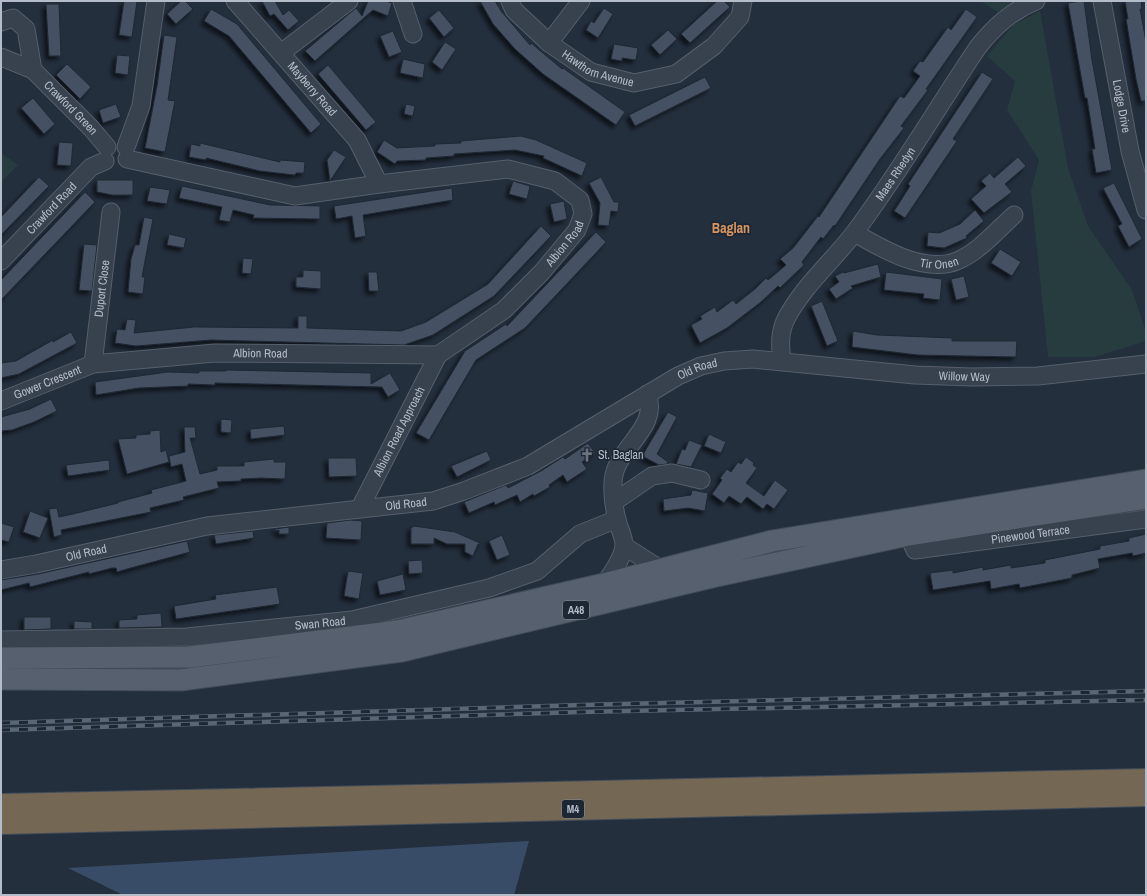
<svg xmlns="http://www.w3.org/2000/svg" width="1147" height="896" font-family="'Archivo Narrow',sans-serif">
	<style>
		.green { fill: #263c3f }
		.water { fill: #394c67 }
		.building { fill: #455162; stroke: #1f2835; filter: url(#shadow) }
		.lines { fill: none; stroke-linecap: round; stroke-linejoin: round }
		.minor-casing { stroke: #565f6c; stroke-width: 19 }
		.major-casing { stroke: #414a57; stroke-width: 23 }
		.highway-casing { stroke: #434c59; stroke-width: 24 }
		.minor { stroke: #38414e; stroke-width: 17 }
		.major { stroke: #56606e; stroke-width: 21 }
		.highway { stroke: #746855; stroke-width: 22 }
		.rail-casing { stroke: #5a6575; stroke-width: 4.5 }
		.rail { stroke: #1d2633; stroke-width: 3; stroke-dasharray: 9; stroke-linecap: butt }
		.labels { text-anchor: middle; stroke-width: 3.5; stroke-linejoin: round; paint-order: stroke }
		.shield { fill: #1d2633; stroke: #878f9c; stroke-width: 1 }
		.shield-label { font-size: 11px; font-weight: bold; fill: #b4bcc9 }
		.street-label { font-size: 12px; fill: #b4bcc9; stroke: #1d2633 }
		.poi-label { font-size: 12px; fill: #b4bcc9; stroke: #1d2633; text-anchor: start }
		.quarter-label { font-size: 14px; font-weight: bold; fill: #d59563; stroke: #1d2633 }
	</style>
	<defs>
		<filter id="shadow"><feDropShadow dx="-3.5" dy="3.5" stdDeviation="2" flood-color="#0009"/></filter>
	</defs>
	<rect width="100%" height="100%" fill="#242f3e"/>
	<path class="green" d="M980,1H1015L998,12Z
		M1040,11L1068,168L1088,226L1132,290L1146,332V341L1095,357H1048L1031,191L1039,160L1007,110L1015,81L987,56L1013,25Z
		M1,153L18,165L1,182Z"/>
	<path class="water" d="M529,841L514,895H123L68,868Z"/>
	<path class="building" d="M124,1H137L132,37L119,35Z
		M181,1H185L193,9L176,24L167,14Z
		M262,1H275L283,15L289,10L299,21L288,30L274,14L270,16Z
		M368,1H386L392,3L388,16L373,10L315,61L305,51L356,8L362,16Z
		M480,1H495L501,11L530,45L531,43L562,69L563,68L625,112L616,125L543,74L515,49L493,24Z
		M717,1H724L730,7L690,43L681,34Z
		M1081,1H1084L1092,60L1112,170L1096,173L1092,149H1095L1087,98H1085L1068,3Z
		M1125,1H1141L1142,9H1140L1146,42V101H1141L1136,79L1126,19H1128Z
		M46,4H59L61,56H49Z
		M604,8L613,14L598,38L586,30L591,21L594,23Z
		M211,9L237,24L321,124L311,133L229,36L204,21Z
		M966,9L977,17L926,89L928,90L901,126L904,128L880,159L835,226L834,225L823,239L821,237L802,262L804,265L780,288L778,286L761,302L727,328L700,343L691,325L702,319L700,316L715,307L717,312L733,300L736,304L755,289L766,278L768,280L786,265L780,259L793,248L818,216L819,217L900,96L904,98L920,76L913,71L920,61L923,62L948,27L951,30Z
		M439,10L454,28L444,37L429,18Z
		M668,30L677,39L660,55L651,45Z
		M393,31L402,52L389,57L380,36Z
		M164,35L177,37L168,100L175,101L165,152L145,148L157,86Z
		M445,42L456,49L442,70L432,62Z
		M614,44L638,48L636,60L622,58V61L611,59Z
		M117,55L130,56L128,75L115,73Z
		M403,59L425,64L423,78L400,73Z
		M67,64L91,87L80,99L56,75Z
		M328,65L376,122L366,130L318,74Z
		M982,72L993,79L953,139L957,141L905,218L894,211L910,186L908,184Z
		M705,77L711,88L635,126L629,115Z
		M33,98L55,124L44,134L21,108Z
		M116,104L121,117L103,123L99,110Z
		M406,104L415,106L413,116L404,114Z
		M521,136L536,140L587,163L582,176L543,158L544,156L515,150L454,154V156L426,158V160L397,161L395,164L377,152L384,140L397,148L435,146V144L461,143V141Z
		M59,142L73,143L71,166L57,165Z
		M200,143L280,162V160L305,162L304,173H296L295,175L260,171L206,158V160L189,157L191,144L200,146Z
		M334,150L346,157L330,181L327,160Z
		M1018,157L1026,166L1005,184L1012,192L984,213L971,199L986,186L981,181L990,173L994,178Z
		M39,177L49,186L1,235V217Z
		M601,177L614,202H619L618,212L611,211L609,226L598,225L600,203L589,183Z
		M97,180H133V195H112L97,192Z
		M513,181L530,186L527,199L509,194Z
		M1114,183L1142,239L1129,247L1118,226L1122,224L1103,188Z
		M182,186L270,205L320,206V219L253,218L254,215L233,210L230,222L219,220L222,207L179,198Z
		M150,187L170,190L167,204L147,201Z
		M452,188L453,200L363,215L366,236L355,238L352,216L336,219L334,206Z
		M85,192L95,202L1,300V280Z
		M564,201L567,219L554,222L550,204Z
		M975,210L984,221L966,236L967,238L944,248L927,246L928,232L939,233L960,224Z
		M144,217L153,219L142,277H145L143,294L128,292L131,259L135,245H139Z
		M541,226L551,236L494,296L433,335L404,345L211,340L136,346L115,343L117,329L125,330L127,319L136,320L134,333L194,327L298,328V316H307V328L401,331L426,322L488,284Z
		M596,232L606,242L594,255L525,328L476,360L429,440L416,433L465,351L506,324L507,326Z
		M169,234L186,238L184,248L167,245Z
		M84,244L97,245L92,291L79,290Z
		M1000,249L1021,262L1012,276L991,263Z
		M243,258L253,259L251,274L242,273Z
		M878,264L881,277L851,286L853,288L836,299L829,289L839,282L835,276L843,272L844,273Z
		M303,270L321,271V289L296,287V277H303Z
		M368,272H377L379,291H369Z
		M886,272L942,279L940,300L923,298L924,294L884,290Z
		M964,276L969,297L956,300L951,279Z
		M822,301L838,341L827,346L811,306Z
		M853,331L877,335L952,338V341H1017L1016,357L918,355L852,347Z
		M71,332L77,343L19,374L1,378V363L16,361L53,340V342Z
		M226,370L371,373V384L390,373L400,390L388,397L382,387L215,383V385L188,384V386L139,388L96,395L95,382L168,372L199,373V371H226Z
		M51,399L57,411L34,422L12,430L1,431V417L30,409Z
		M668,412L677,417L657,454L668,462L667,464L659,465L642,456Z
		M221,419L232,420L231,433L221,432Z
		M284,426L285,435L251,439L250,429Z
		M184,427H195L196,438H190L200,474L217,470V466H244V462L274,459V462H286L285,479L261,478L241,479V481L217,482L219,488L183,497L184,500L150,508L151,512L61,530L62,535L54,537L49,509L57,508L59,517L73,514L118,503V502L152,493L151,490L186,481L182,464L171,467L169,456L185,452Z
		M160,430L161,452L166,450L169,462L127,474L118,439L136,438V435L150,434V431Z
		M709,434L726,442L721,453L704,446Z
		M689,440L702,445L691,467L676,464L682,449L685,450Z
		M588,443L595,453L582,462L587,469L567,482L563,475L549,485L550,487L534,496L533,494L520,502L517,495L495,505L494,502L469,513L464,502L506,485L508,488L541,471L563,457L565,459Z
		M487,451L491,460L457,477L451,466Z
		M746,457L754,463L753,465L757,468L746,483L764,496L775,480L788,490L774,509L767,504L763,509L747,497L741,504L729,496L724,503L712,494L722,480L720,478L727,469L731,472L738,462L741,464Z
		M328,458H356L357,476L329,477Z
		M109,460L110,470L68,476L66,465Z
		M692,490L708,493L705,511L688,508L664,511L663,499L691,495Z
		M30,511L48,518L40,538L23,532Z
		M350,520L362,521L361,540L326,538L327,523Z
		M1,523L14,527L9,542L1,540Z
		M414,526L455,532L482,544H478L473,556L465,552V544H447L434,538V544H411V528Z
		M289,527V534H279V530L275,531V529Z
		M253,531L254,538L216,544L214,535Z
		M1146,534V553L1133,556L1132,553L1098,559L1100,568L1072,575V578L1020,588L1019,584L991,589L990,581L933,590L930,573L953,570V573L983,567V570L1011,565V568L1045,563V560L1100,549V546L1129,541V538Z
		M502,535L510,555L497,560L489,541Z
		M187,541L190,552L127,569L117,572L116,568H112L89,574V572L30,587L29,583L1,590V580L38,574Z
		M422,560L423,573L409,574L408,561Z
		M348,571L363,573L359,599L344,596Z
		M403,574L406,590L380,595L377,581Z
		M277,587L280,604L176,619L174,606L216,599L215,595Z
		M161,613L162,627L119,628V620L137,619V615Z
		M24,617H51V629L24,630Z
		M74,621L92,622V629H74Z"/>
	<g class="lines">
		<g class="minor-casing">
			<g id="minor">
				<path id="s1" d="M235,1L357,140L379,184"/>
				<path d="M402,1L413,34"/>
				<path id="s2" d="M510,1L514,10L549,43L591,72L634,83L676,74L714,46L740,17L743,1"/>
				<path id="s3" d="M1102,1L1130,151L1146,210"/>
				<path d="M1,22L13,18L26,29L33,70"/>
				<path d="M549,43L581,1"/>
				<path d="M281,53L349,1"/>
				<path id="s4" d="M1,57L33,70L91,128L107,147"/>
				<path d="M126,147L141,106L156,1"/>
				<path id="s5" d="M855,233C882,249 925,274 957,261C979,252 997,230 1014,215"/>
				<path id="s6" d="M1,261L91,167L105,161"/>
				<path id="s7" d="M782,361C780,345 779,332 787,317C805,284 833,261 855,232C899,173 937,108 978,47C994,27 1011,11 1036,1"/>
				<path id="s8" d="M93,364L111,212"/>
				<path id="s9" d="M1,401L93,364L215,353L438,355L504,310L542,272L577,230L583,214L580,200L555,181L508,169L379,184L295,196L127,159"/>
				<path d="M614,502L652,476L672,473L701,480"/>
				<path id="s10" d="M360,508L438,355"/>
				<path id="s11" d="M908,535L915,550L1146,519"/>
				<path d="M624,546L660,569"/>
				<path id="s12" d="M1,570L36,564L207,526L433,501L464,491L528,466L678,376L701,366L724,361L753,359L915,375L972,377L1038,376L1146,364"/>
				<path d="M604,584C612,573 621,561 624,547C625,539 619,528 617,520C614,507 611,489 614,475C620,446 660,426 647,394"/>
				<path id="s13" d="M1,640L187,637L352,620L489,588L537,571L580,534L617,519"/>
			</g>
		</g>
		<g class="major-casing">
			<path id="major" d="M1,658L190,657L398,631L604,584L772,541L1146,480
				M1,679L181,680L402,651L712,577L908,535L1146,498"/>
		</g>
		<g class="highway-casing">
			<path id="highway" d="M1,805L1146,780
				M1,823L1146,795"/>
		</g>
		<use href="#minor" class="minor"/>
		<use href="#major" class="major"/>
		<use href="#highway" class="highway"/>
		<g class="rail-casing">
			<path id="rail" d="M1,723L582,705L1146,691
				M1,730L581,712L1146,700"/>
		</g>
		<use href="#rail" class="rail"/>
	</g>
	<defs>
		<g id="church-bare" transform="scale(1.08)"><path d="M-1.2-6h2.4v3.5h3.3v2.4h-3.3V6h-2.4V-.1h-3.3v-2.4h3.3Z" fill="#6b7280" stroke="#1d2633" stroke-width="2.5" paint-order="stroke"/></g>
	</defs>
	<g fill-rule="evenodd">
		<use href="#church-bare" x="587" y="455"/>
	</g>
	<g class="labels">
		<g class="shield">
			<rect x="563" y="601" width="26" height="18" rx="3"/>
			<rect x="562" y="800" width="22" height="18" rx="3"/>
		</g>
		<g class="shield-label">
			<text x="576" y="614">A48</text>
			<text x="573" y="813">M4</text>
		</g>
		<g class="street-label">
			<text dy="4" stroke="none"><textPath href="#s2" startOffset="114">Hawthorn Avenue</textPath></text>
			<text dy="4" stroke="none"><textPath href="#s1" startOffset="117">Mayberry Road</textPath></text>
			<text dy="4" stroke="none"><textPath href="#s3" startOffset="107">Lodge Drive</textPath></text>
			<text dy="4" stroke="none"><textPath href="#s4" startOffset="88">Crawford Green</textPath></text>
			<text dy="4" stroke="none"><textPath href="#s7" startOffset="225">Maes Rhedyn</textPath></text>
			<text dy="4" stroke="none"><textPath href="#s6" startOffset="73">Crawford Road</textPath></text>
			<text dy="4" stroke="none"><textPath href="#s9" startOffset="615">Albion Road</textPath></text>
			<text dy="4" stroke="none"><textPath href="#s5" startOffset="91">Tir Onen</textPath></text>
			<text dy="4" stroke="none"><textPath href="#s8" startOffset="76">Duport Close</textPath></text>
			<text dy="4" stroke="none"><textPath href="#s9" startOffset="267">Albion Road</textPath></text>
			<text dy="4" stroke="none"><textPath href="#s12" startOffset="735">Old Road</textPath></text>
			<text dy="4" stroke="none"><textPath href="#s12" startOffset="1004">Willow Way</textPath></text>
			<text dy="4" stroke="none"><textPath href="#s9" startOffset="50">Gower Crescent</textPath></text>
			<text dy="4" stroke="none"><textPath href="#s10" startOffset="86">Albion Road Approach</textPath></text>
			<text dy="4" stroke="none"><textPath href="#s12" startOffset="411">Old Road</textPath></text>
			<text dy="4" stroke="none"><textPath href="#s11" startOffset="133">Pinewood Terrace</textPath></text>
			<text dy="4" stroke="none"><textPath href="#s12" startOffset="87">Old Road</textPath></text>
			<text dy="4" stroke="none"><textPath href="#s13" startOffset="320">Swan Road</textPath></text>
		</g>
		<g class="poi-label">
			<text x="598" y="459">St. Baglan</text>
		</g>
		<g class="quarter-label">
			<text x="731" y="233">Baglan</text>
		</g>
	</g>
	<rect width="1147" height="896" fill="none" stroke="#b4bcc9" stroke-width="4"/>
</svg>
